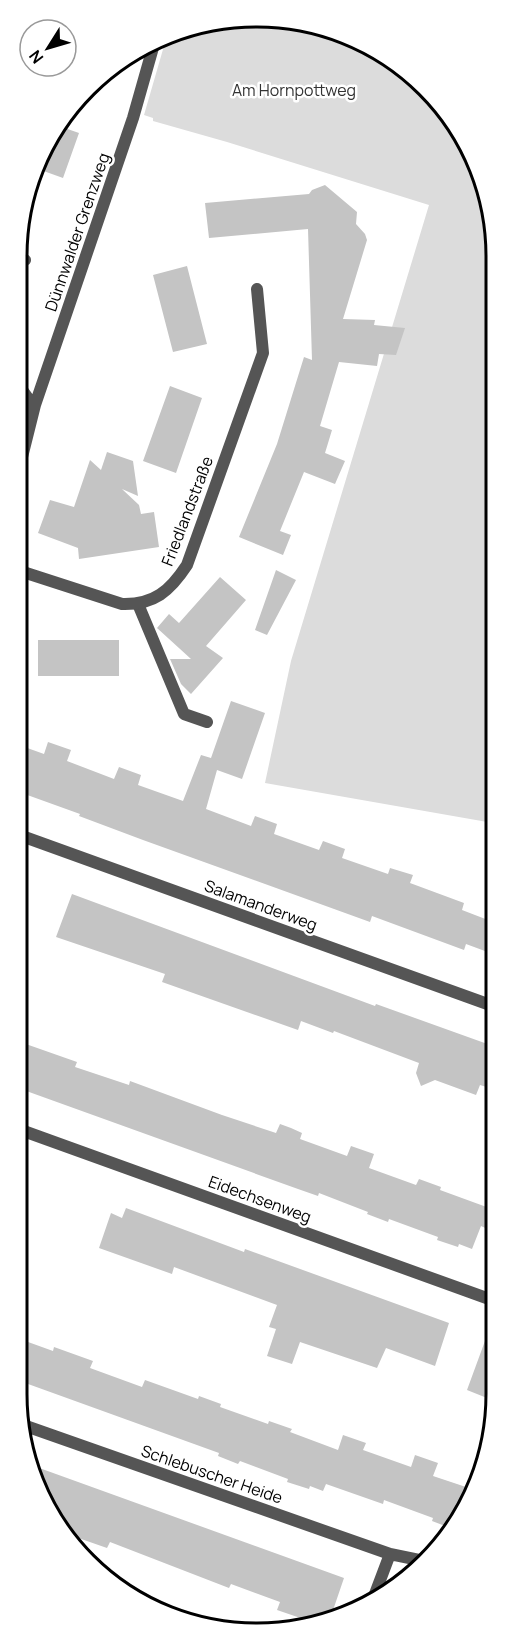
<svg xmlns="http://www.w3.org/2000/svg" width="513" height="1650" font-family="Manrope,sans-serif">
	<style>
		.green { fill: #dcdcdc }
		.building { fill: #c4c4c4 }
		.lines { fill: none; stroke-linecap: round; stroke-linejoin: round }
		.lane { stroke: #555; stroke-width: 12 }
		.street { stroke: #555; stroke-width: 12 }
		.labels { text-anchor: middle; stroke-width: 5; stroke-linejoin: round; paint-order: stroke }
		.park-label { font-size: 16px; fill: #333; stroke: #fff }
		.street-label { font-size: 16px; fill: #000; stroke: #fff }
		.rim { fill: none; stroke: #000; stroke-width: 3 }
	</style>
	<rect width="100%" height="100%" fill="#fff"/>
	<path class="green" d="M210,21H304L376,48L426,87L472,151L494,225L493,823L265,783L291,661L429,205L227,142L153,121V118L144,115L166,39Z"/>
	<path class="building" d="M56,125L79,133L63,178L38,169Z
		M325,185L357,212L356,224L365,234L367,240L343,319L375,320L374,325L405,328L396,355L379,354L377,366L339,362L320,426L332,430L325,453L345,461L335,484L304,472L280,531L291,535L283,555L239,537L277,444L304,357L312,360L308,229L209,238L205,203L309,194L312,190Z
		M187,266L207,344L173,352L153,275Z
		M170,386L202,398L176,473L143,461Z
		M107,452L133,461L138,496L122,489L139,505L141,514L154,512L159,547L79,559L78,548L38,533L50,500L74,507L90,460L101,470Z
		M276,570L296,580L267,635L255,630Z
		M220,577L246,600L206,646L223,658L191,694L181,684L170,659H191L157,628L169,614L179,623Z
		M38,640H119V676H38Z
		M231,701L265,713L242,779L217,770L206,809L251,826L255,816L277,824L274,834L319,850L323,841L345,849L342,858L388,874L390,868L413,875L410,883L464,903L462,910L488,920L493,924V954L466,944L464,950L372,916L370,922L143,840L79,816L80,814L19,792V745L44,754L48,742L71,750L67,761L114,779L119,767L141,775L138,785L183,801L201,755L211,758Z
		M72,894L375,1006L376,1004L493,1046V1089L480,1085L476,1095L435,1080L421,1086L416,1073L419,1063L334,1031L333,1033L301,1021L298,1030L162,982L165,974L56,937Z
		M23,1043L77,1062L75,1067L129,1085L130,1081L222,1115L276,1133L280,1124L291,1128L302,1133L300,1139L347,1156L351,1146L374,1154L369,1168L416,1185L419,1179L441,1187L440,1190L492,1209V1231L481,1226L472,1249L459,1244L458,1247L437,1240L438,1237L389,1219L388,1222L367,1214L368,1212L319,1193L318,1196L298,1189L18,1088V1058Z
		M126,1208L244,1252L245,1249L449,1323L435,1366L386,1348L377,1368L300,1342L292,1364L267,1356L276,1329L269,1327L277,1305L174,1267L172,1274L99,1248L111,1213L122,1218Z
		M489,1330L492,1331V1400L467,1390Z
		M17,1338L53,1351L54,1347L93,1361L90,1368L142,1387L145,1380L198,1399L199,1396L221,1404L220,1407L268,1424L269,1421L292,1429L290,1432L338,1450L343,1435L366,1443L363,1450L411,1467L415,1455L438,1463L433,1476L472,1489L456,1526H454L453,1529L432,1521L433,1518L384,1500L383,1504L326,1484L323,1491L310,1486L309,1489L287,1482L288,1479L240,1461L238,1464L218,1456L219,1453L17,1380Z
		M31,1465L344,1578L330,1619L318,1624L277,1610L280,1602L231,1584L229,1588L110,1542L107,1548L64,1533L35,1485Z"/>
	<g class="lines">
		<path class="lane" d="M21,262L25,260
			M138,604L184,714L207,722"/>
		<path class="street" d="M20,387L34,407
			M20,465L35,405L133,118L154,44
			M20,571L122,604C154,605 170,591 187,565L263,353L257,289
			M19,835L493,1006
			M18,1129L492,1300
			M23,1425L390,1554L424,1561
			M373,1599L390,1554"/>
	</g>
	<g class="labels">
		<g class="park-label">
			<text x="294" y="96">Am Hornpottweg</text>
		</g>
		<g class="street-label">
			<text transform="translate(77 232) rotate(-71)" y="6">Dünnwalder Grenzweg</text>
			<text transform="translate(187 511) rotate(-69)" y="6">Friedlandstraße</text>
			<text transform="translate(261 905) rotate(20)" y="6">Salamanderweg</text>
			<text transform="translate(260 1199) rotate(20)" y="6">Eidechsenweg</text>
			<text transform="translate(212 1474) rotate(19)" y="6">Schlebuscher Heide</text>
		</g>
	</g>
	<path d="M0 0H513V1650H0ZM256 27H257A229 229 0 0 1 486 256V1394A229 229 0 0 1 257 1623H256A229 229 0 0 1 27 1394V256A229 229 0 0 1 256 27Z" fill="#fff" fill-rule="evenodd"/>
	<path class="rim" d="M256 27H257A229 229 0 0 1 486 256V1394A229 229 0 0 1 257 1623H256A229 229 0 0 1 27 1394V256A229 229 0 0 1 256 27Z"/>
	<g transform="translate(48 48) rotate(233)"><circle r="28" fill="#ffffff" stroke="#999999" stroke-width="1.5"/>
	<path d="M0-4.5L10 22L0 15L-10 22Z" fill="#000000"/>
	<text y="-9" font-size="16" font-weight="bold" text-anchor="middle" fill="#000000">N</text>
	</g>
</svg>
